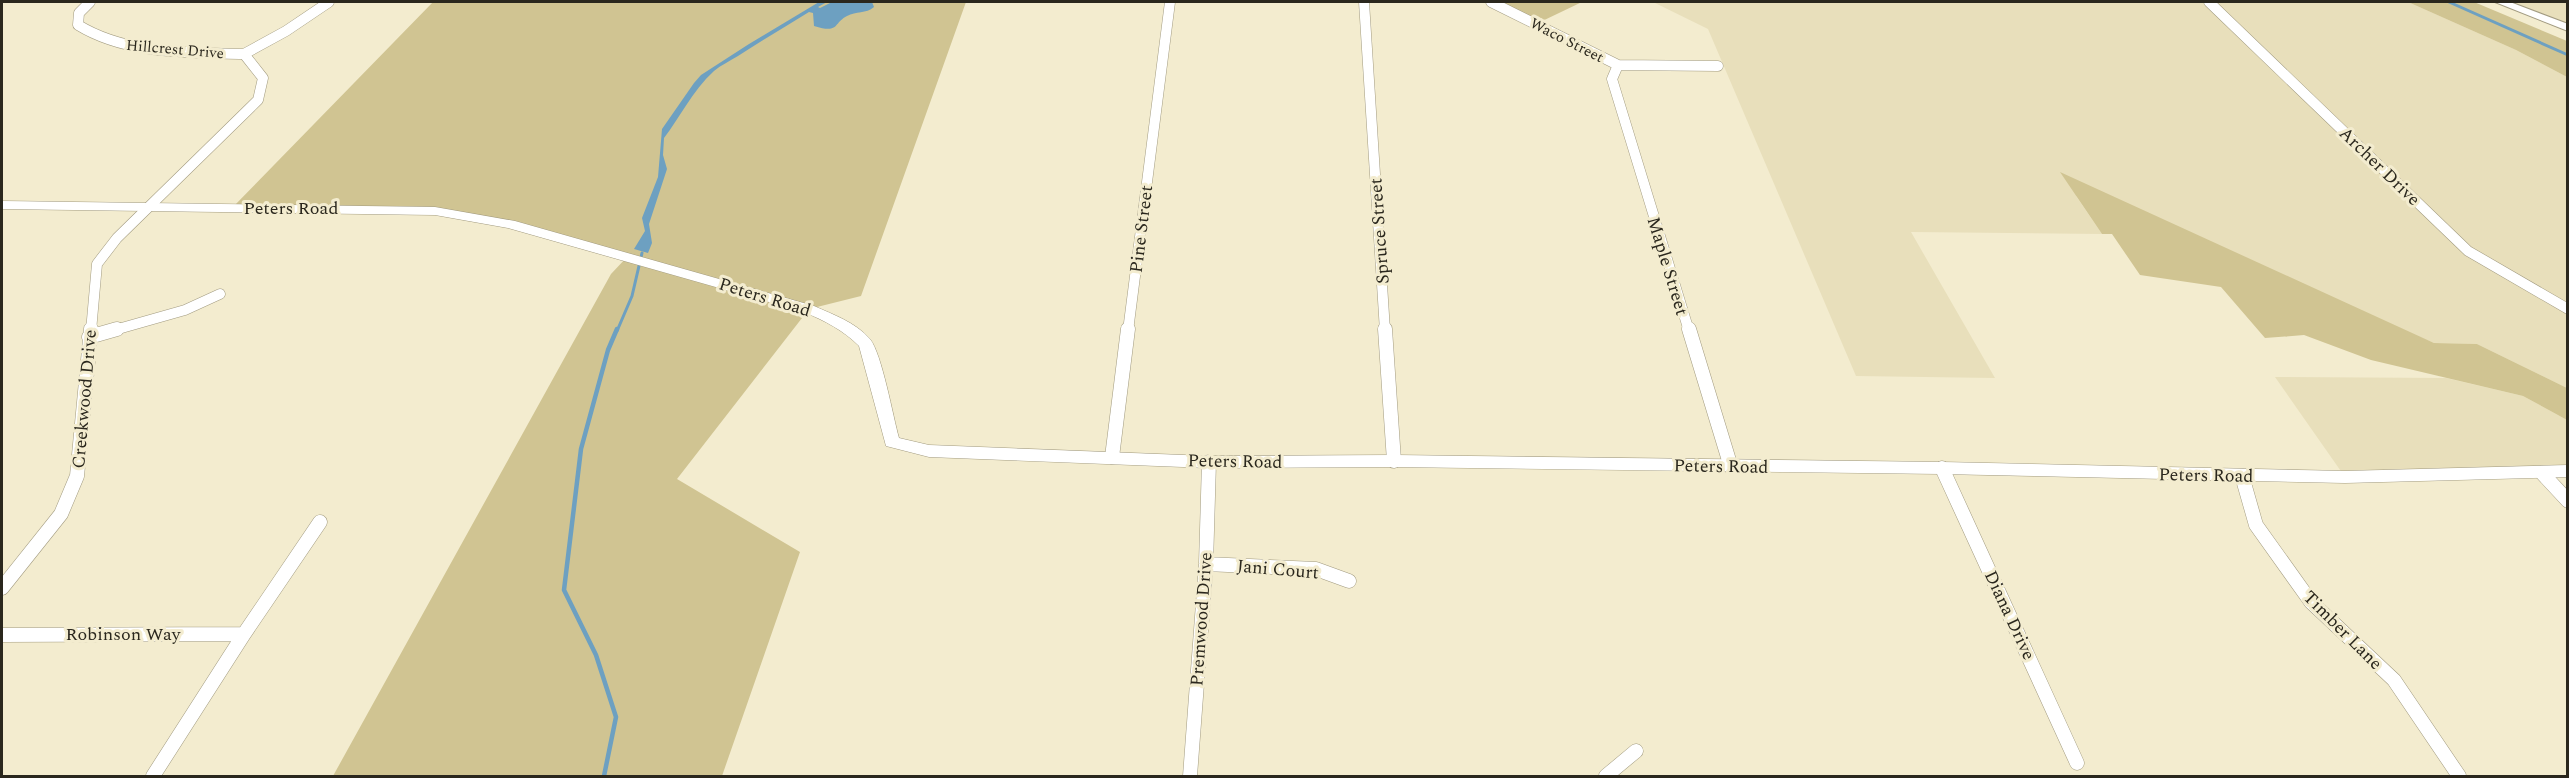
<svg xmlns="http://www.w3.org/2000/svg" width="2569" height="778" font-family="Spectral,serif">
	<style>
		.built { fill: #e8dfbb }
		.green { fill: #d0c492 }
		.water { fill: #6da0c1 }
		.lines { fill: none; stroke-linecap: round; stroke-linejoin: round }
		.stream-far1 { stroke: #6da0c1; stroke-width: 3 }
		.stream { stroke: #6da0c1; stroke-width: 4.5 }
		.minor-far1-casing { stroke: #a29b80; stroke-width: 11 }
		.minor-casing { stroke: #a29b80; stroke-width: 15 }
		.tertiary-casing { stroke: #a29b80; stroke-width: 1 }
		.secondary-casing { stroke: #a29b80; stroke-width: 2 }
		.minor-far1 { stroke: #fff; stroke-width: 10 }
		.minor { stroke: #fff; stroke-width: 14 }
		.tertiary { fill: #fff; fill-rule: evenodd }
		.secondary { fill: #fff; fill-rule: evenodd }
		.labels { text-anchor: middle; stroke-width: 6; stroke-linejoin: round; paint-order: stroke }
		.far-street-label { font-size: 15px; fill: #2a271d; stroke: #f3eccf }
		.street-label { font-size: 18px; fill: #2a271d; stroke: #f3eccf }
	</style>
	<rect width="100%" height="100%" fill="#f3eccf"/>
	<path class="built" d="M1653,2H2408L2516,50L2567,77V388L2477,344L2434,343L2076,196L2102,234L1911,232L1995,378L1856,376L1708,29Z
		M2501,2H2567V28Z
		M2275,377L2446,378L2523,396L2567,420V471L2345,477Z"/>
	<path class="green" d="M433,2H966L861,296L809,309L677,479L800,552L722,776H333L611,274L627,257L510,224L435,211L233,207Z
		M1491,2H1582L1536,24Z
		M2408,2H2474L2567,41V77L2516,50Z
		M2060,172L2434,343L2477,344L2567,388V420L2523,396L2371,360L2304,335L2265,338L2221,287L2140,275L2112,234H2102Z"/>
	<path class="water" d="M819,2H827L818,7L820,8L832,2H872L874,7C866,14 856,11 847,16C833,23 840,34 814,26L813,13L809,12C785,27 761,41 738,56C730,61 721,65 714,71C692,91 679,119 664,138L663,155L667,169L649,224L652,243L648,253L634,249L645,231L642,218L658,177L662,129L694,83L701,75L749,44Z"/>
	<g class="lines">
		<path class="stream-far1" d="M2449,2L2568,55
			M617,331L632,296L642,253"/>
		<path class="stream" d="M604,776L616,717L596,655L564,590L581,449L608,350L617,329"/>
		<g class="minor-far1-casing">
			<path id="minor-far1" d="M90,2L79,13L78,25C127,55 188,52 244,54L263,78L258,100L117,238L97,264L91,331
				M1364,2L1385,331
				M1491,2L1618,65L1718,66
				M2209,2L2468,251L2568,309
				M244,54L286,31L329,2
				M1618,65L1612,79L1689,331
				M111,331L185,310L220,294
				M1128,331L1170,2"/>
		</g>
		<g class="minor-casing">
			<path id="minor" d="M1385,329L1394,461
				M1689,329L1731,467
				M89,337L117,329
				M1112,457L1128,329
				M1942,468L2077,763
				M2542,473L2568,501
				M2242,476L2256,525L2311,602L2394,680L2459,776
				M1206,564L1316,569L1349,581
				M2,588L61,514L77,476L91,329
				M2,635L244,634
				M153,776L244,634L320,522
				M1190,776L1206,564L1209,462
				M1606,776L1636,751"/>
		</g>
		<g class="tertiary-casing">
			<path id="tertiary" d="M2,201L435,207L515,221L814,306C834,315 855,322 870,339C882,354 893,417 899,438L929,445L1209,456L1394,455L1942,462L2345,471L2568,465V477L2345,483L1942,474L1394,467L1209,468L929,457L886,446L859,346C843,330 825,321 804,312L508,228L435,215L2,209Z"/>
		</g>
		<g class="secondary-casing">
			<path id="secondary" d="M2495,2H2510L2568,24V31Z"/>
		</g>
		<use href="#minor-far1" class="minor-far1"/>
		<use href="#minor" class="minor"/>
		<use href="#tertiary" class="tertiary"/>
		<use href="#secondary" class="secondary"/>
	</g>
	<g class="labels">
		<g class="far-street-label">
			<text transform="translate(1567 40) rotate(27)" y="5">Waco Street</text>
			<text transform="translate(175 49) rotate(5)" y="5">Hillcrest Drive</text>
		</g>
		<g class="street-label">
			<text transform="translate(2380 166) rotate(44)" y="6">Archer Drive</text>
			<text x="291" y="214">Peters Road</text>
			<text transform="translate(1141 229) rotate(-83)" y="6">Pine Street</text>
			<text transform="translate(1379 231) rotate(-94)" y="6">Spruce Street</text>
			<text transform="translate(1668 266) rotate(73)" y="6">Maple Street</text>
			<text transform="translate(765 297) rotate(17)" y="6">Peters Road</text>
			<text transform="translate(84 399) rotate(-85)" y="6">Creekwood Drive</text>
			<text transform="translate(1235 461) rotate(1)" y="6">Peters Road</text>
			<text transform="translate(1721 466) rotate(1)" y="6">Peters Road</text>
			<text transform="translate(2206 475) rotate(1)" y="6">Peters Road</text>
			<text transform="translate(1278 569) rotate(5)" y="6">Jani Court</text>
			<text transform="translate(2010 615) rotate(65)" y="6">Diana Drive</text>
			<text transform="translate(1201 619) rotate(-86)" y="6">Premwood Drive</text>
			<text transform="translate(2343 630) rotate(45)" y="6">Timber Lane</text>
			<text x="123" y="640">Robinson Way</text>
		</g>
	</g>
	<rect width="2569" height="778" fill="none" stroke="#2a271d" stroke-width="6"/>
</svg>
